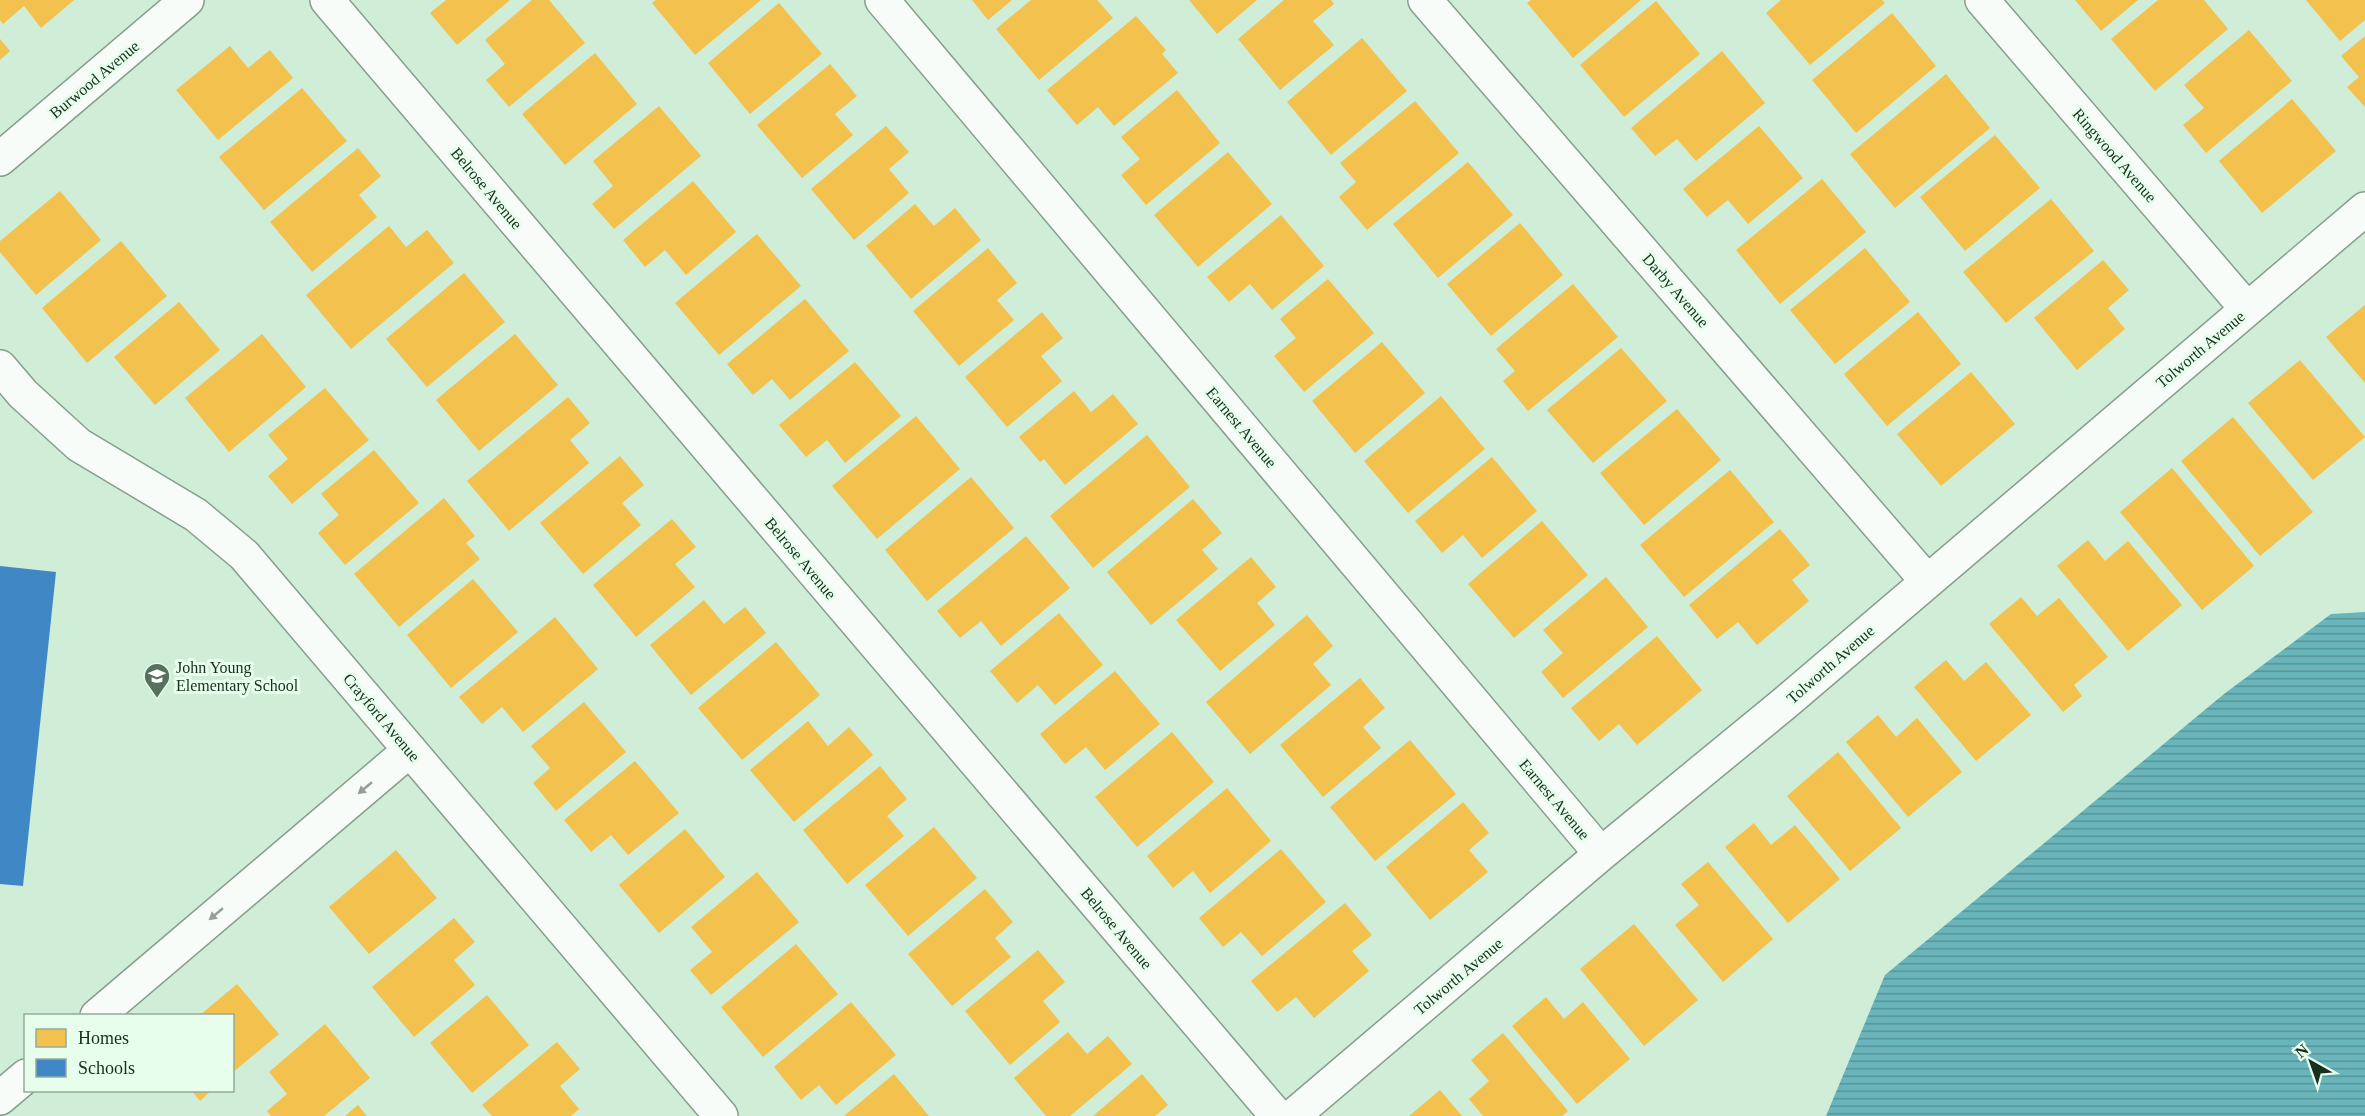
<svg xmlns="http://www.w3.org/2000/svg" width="2365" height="1116" font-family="'Times New Roman',serif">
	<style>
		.water { fill: url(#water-rules) }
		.homes { fill: #f2c14e }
		.schools { fill: #3f88c5 }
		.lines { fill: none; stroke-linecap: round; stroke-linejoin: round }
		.minor-casing { stroke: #879d8d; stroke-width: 36 }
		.minor { stroke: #f8fcf9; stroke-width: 33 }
		.oneway { fill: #939f97 }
		.labels { text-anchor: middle; stroke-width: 6; stroke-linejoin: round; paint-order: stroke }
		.street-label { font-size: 16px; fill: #182e1f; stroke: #e8feed }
		.poi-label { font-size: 16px; fill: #182e1f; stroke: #e8feed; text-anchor: start }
	</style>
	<defs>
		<pattern id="water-rules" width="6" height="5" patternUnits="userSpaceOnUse" patternTransform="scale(1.5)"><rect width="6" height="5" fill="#6ab5bb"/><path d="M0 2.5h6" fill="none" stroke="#569497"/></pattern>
	</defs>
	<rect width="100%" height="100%" fill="#d0edd7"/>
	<path class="water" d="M2365,612V1116H1826L1885,975L2224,694L2331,614Z"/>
	<path class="homes" d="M0,0H74L41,28L24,6L3,24L0,20Z
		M446,0H510L457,45L430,13Z
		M532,0H549L585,43L509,107L486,80L505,64L485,40Z
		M656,0H761L695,55L652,3Z
		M972,0H1012L988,20Z
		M1031,0H1097L1113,18L1039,80L996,29Z
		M1189,0H1257L1217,34Z
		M1284,0H1331L1334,4L1313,21L1334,45L1280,90L1238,39Z
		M1531,0H1641L1573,58L1527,3Z
		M1781,0H1882L1885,3L1810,65L1766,13Z
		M2075,0H2138L2101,31Z
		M2158,0H2204L2228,29L2155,91L2111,39Z
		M2306,0H2365V20L2340,41Z
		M1656,1L1700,54L1624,117L1580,65Z
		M779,3L822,54L750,114L708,63Z
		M1892,13L1936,66L1856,133L1812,80Z
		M1136,16L1166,50L1162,54L1178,73L1114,126L1098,107L1077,125L1047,90Z
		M2249,30L2292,81L2206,153L2183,125L2204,108L2184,85Z
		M2365,36V107L2347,87L2359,77L2341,56Z
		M1362,38L1407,91L1331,155L1287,102Z
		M0,39L10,51L0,60Z
		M230,46L248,68L270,50L293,78L218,140L176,90Z
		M1722,51L1765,103L1696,161L1677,139L1655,156L1631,128Z
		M595,53L637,104L565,165L522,114Z
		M830,64L857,96L835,114L853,135L802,178L757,125Z
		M1946,74L1990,128L1895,208L1850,154Z
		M302,88L347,141L264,210L219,157Z
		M1177,90L1220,143L1146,205L1121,175L1140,159L1121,137Z
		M2292,99L2336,151L2262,213L2219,161Z
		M1415,101L1459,153L1367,230L1339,197L1356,182L1340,163Z
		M659,106L701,156L614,229L592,204L613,186L593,161Z
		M886,126L909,152L889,169L909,193L854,240L811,189Z
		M1759,126L1803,178L1748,224L1728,200L1707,217L1683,189Z
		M1995,135L2040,188L1965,251L1920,197Z
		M358,148L381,176L359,195L377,217L312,272L270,222Z
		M1228,152L1272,204L1198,267L1154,215Z
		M1468,162L1513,215L1438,278L1393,224Z
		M1822,179L1866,232L1780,304L1736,250Z
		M693,181L736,232L686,275L665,250L645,267L623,240Z
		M60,191L101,240L36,295L0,252V241Z
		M2051,199L2094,251L2006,323L1963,272Z
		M915,204L934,226L955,208L981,240L911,299L866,246Z
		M1281,215L1324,266L1272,310L1250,284L1229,302L1207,277Z
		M1520,223L1563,275L1491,336L1447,284Z
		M389,226L406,247L427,230L454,263L351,349L306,295Z
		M757,234L801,286L719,355L675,303Z
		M121,241L167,296L87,363L42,308Z
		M988,248L1017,283L997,300L1014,320L959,366L913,311Z
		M1865,248L1910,302L1835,364L1790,310Z
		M2103,260L2129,290L2108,308L2125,329L2077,370L2034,318Z
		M464,273L505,322L427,387L386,339Z
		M1328,279L1374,333L1304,392L1274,356L1296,338L1280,319Z
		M1573,284L1618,337L1528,411L1503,381L1515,371L1496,349Z
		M805,299L849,351L790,400L772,379L753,395L727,364Z
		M179,302L220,350L155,405L114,357Z
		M2365,305V383L2326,337Z
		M1042,312L1063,338L1041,356L1062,381L1007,427L965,377Z
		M1918,312L1961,364L1887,426L1844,374Z
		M262,334L306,387L229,452L185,398Z
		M515,334L558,385L479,451L436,400Z
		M1382,342L1425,393L1355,453L1312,401Z
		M1621,348L1667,401L1593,463L1547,410Z
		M2300,360L2365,437L2313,480L2248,403Z
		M855,362L901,416L845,463L827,440L806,457L779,425Z
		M1971,372L2015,424L1941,486L1897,434Z
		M325,388L369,440L292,504L268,476L288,459L268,435Z
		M1074,391L1091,412L1113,394L1138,424L1065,485L1044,459L1040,462L1019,437Z
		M1441,396L1485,449L1408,513L1364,461Z
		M568,397L590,423L570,440L589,463L509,531L467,481Z
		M1677,409L1721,460L1644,525L1600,473Z
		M916,416L960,469L877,539L832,486Z
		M2233,417L2313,512L2260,556L2181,461Z
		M1147,435L1190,487L1093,568L1050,516Z
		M374,450L419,503L345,565L318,533L339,515L321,494Z
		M620,456L644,485L622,503L641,525L583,574L540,523Z
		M1492,457L1537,511L1482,558L1463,535L1442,553L1415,521Z
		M2172,468L2254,566L2202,610L2120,512Z
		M1730,470L1774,522L1684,597L1640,545Z
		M971,477L1014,528L927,601L885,550Z
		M444,498L475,536L466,543L480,559L399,627L354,574Z
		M1193,499L1222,533L1202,550L1218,569L1151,625L1107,572Z
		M672,519L696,547L675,564L695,587L636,637L593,585Z
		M1542,521L1588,575L1514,638L1468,584Z
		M1780,529L1810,565L1792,580L1809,601L1757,645L1738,622L1717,639L1689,605Z
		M1026,536L1070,588L1001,646L981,621L960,638L937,611Z
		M2088,540L2105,561L2128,541L2182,605L2128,651L2057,566Z
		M1251,557L1276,587L1257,603L1275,625L1220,671L1176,620Z
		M1606,577L1648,627L1563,698L1541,672L1563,653L1543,630Z
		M473,579L518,632L451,688L407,635Z
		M2021,597L2037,616L2059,598L2108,657L2074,685L2082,696L2063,712L1989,624Z
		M704,600L724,624L745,607L766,633L691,695L650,645Z
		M1059,613L1103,665L1055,705L1038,685L1017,703L990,671Z
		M1307,615L1333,646L1313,664L1331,685L1250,754L1206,702Z
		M555,617L598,669L523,732L502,707L482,724L459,697Z
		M1657,636L1702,690L1637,745L1619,724L1599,741L1571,708Z
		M776,642L820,695L742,760L698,708Z
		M1946,660L1964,681L1986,662L2031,715L1976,761L1914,687Z
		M1115,671L1160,724L1105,770L1086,747L1065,764L1040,734Z
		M1360,678L1385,708L1363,727L1381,748L1323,797L1280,745Z
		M584,702L626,752L556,811L533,783L550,768L531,746Z
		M1878,715L1896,737L1917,718L1962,772L1908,817L1846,742Z
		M808,721L828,746L849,727L873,755L794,822L750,770Z
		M1172,732L1214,782L1137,847L1095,797Z
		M1410,740L1456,794L1375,861L1330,807Z
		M1838,752L1901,828L1850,871L1787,796Z
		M635,761L679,813L628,855L611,835L591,852L564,820Z
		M880,766L907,799L887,816L904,836L847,884L803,830Z
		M1227,788L1271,841L1210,893L1193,871L1173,888L1147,856Z
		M1463,802L1489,833L1469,850L1488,872L1430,920L1386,867Z
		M1754,823L1771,845L1795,825L1840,879L1788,923L1725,847Z
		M934,827L977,878L908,936L865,885Z
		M685,829L725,877L659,933L619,885Z
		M1281,849L1326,902L1262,956L1241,932L1223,947L1199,918Z
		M396,850L437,898L369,954L329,907Z
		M1708,862L1773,939L1723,982L1675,925L1699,905L1681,884Z
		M757,872L799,922L711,995L690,970L712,952L691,927Z
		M985,889L1013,922L995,938L1011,957L952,1006L908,954Z
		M1345,903L1372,935L1352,951L1369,971L1314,1018L1296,997L1277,1012L1251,981Z
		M454,918L475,942L454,960L475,985L414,1037L372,987Z
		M1634,924L1698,1000L1644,1046L1580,969Z
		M796,944L838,994L763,1057L721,1007Z
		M1038,950L1065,982L1043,1001L1060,1022L1010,1065L965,1011Z
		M237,984L279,1034L232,1073V1016H199Z
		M487,995L529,1045L472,1093L430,1043Z
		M1546,997L1564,1019L1583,1002L1630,1059L1577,1104L1512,1026Z
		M851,1002L896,1055L836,1105L819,1085L801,1100L774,1067Z
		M325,1024L370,1078L324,1116H271L267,1111L287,1094L269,1072Z
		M1068,1032L1087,1054L1108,1036L1132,1064L1070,1116H1046L1014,1078Z
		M1503,1033L1568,1111L1562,1116H1483L1469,1099L1489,1081L1471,1060Z
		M557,1042L580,1069L560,1086L579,1109L571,1116H492L482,1105Z
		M894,1074L929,1116H844Z
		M1142,1074L1168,1105L1155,1116H1093Z
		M191,1090H212L200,1101Z
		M1440,1090L1462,1116H1409Z
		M358,1105L367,1116H345Z"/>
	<path class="schools" d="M0,566L56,572L23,886L0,884Z"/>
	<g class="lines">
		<g class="minor-casing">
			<path id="minor" d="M327,0L1277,1116
				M882,0L1601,854
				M1425,0L1927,581
				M1982,0L2247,309
				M0,159L187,0
				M0,367L23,394L79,445L196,515L244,555L721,1116
				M97,1016L410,750
				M0,1098L26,1076
				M1293,1116L1601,854L1785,703L2365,209"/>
		</g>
		<use href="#minor" class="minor"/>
	</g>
	<defs><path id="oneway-solid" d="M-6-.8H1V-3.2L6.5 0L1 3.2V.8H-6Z" transform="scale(1.5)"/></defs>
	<g class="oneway">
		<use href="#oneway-solid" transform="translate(365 788) rotate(140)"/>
		<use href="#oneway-solid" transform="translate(216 914) rotate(140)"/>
	</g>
	<defs>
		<g id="school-pin" transform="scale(1.35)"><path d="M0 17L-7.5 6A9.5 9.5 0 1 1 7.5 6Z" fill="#58715f" stroke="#e8feed"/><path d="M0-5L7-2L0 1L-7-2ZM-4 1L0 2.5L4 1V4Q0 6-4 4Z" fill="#fff"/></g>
	</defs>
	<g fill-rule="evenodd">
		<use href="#school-pin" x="157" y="676"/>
	</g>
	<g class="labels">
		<g class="street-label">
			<text transform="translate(94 79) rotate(-40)" y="6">Burwood Avenue</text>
			<text transform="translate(2115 155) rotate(49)" y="6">Ringwood Avenue</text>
			<text transform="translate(487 188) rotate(50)" y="6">Belrose Avenue</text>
			<text transform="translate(1676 290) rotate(49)" y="6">Darby Avenue</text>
			<text transform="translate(2200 349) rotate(-40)" y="6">Tolworth Avenue</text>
			<text transform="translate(1242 427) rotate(50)" y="6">Earnest Avenue</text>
			<text transform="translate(801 558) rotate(50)" y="6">Belrose Avenue</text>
			<text transform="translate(1830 664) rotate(-41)" y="6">Tolworth Avenue</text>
			<text transform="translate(382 717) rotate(50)" y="6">Crayford Avenue</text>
			<text transform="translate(1555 799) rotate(50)" y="6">Earnest Avenue</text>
			<text transform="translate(1117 928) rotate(50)" y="6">Belrose Avenue</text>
			<text transform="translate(1458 976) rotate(-40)" y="6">Tolworth Avenue</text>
		</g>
		<g class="poi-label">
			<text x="176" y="673">John Young<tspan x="176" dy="18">Elementary School</tspan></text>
		</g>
	</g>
	<rect x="24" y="1014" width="210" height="78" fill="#e8feed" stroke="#95ab9b" stroke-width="1.5"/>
	<rect x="36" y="1029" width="30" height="18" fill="#f2c14e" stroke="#95ab9b" stroke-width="1.5"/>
	<text x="78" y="1044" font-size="18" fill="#182e1f">Homes</text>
	<rect x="36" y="1059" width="30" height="18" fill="#3f88c5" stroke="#95ab9b" stroke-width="1.5"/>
	<text x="78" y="1074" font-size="18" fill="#182e1f">Schools</text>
	<g transform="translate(2311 1062) rotate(320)" stroke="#e8feed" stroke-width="4.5" paint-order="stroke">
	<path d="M0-4.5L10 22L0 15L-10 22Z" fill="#182e1f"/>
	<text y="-9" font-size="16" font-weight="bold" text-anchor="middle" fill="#182e1f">N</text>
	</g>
</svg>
